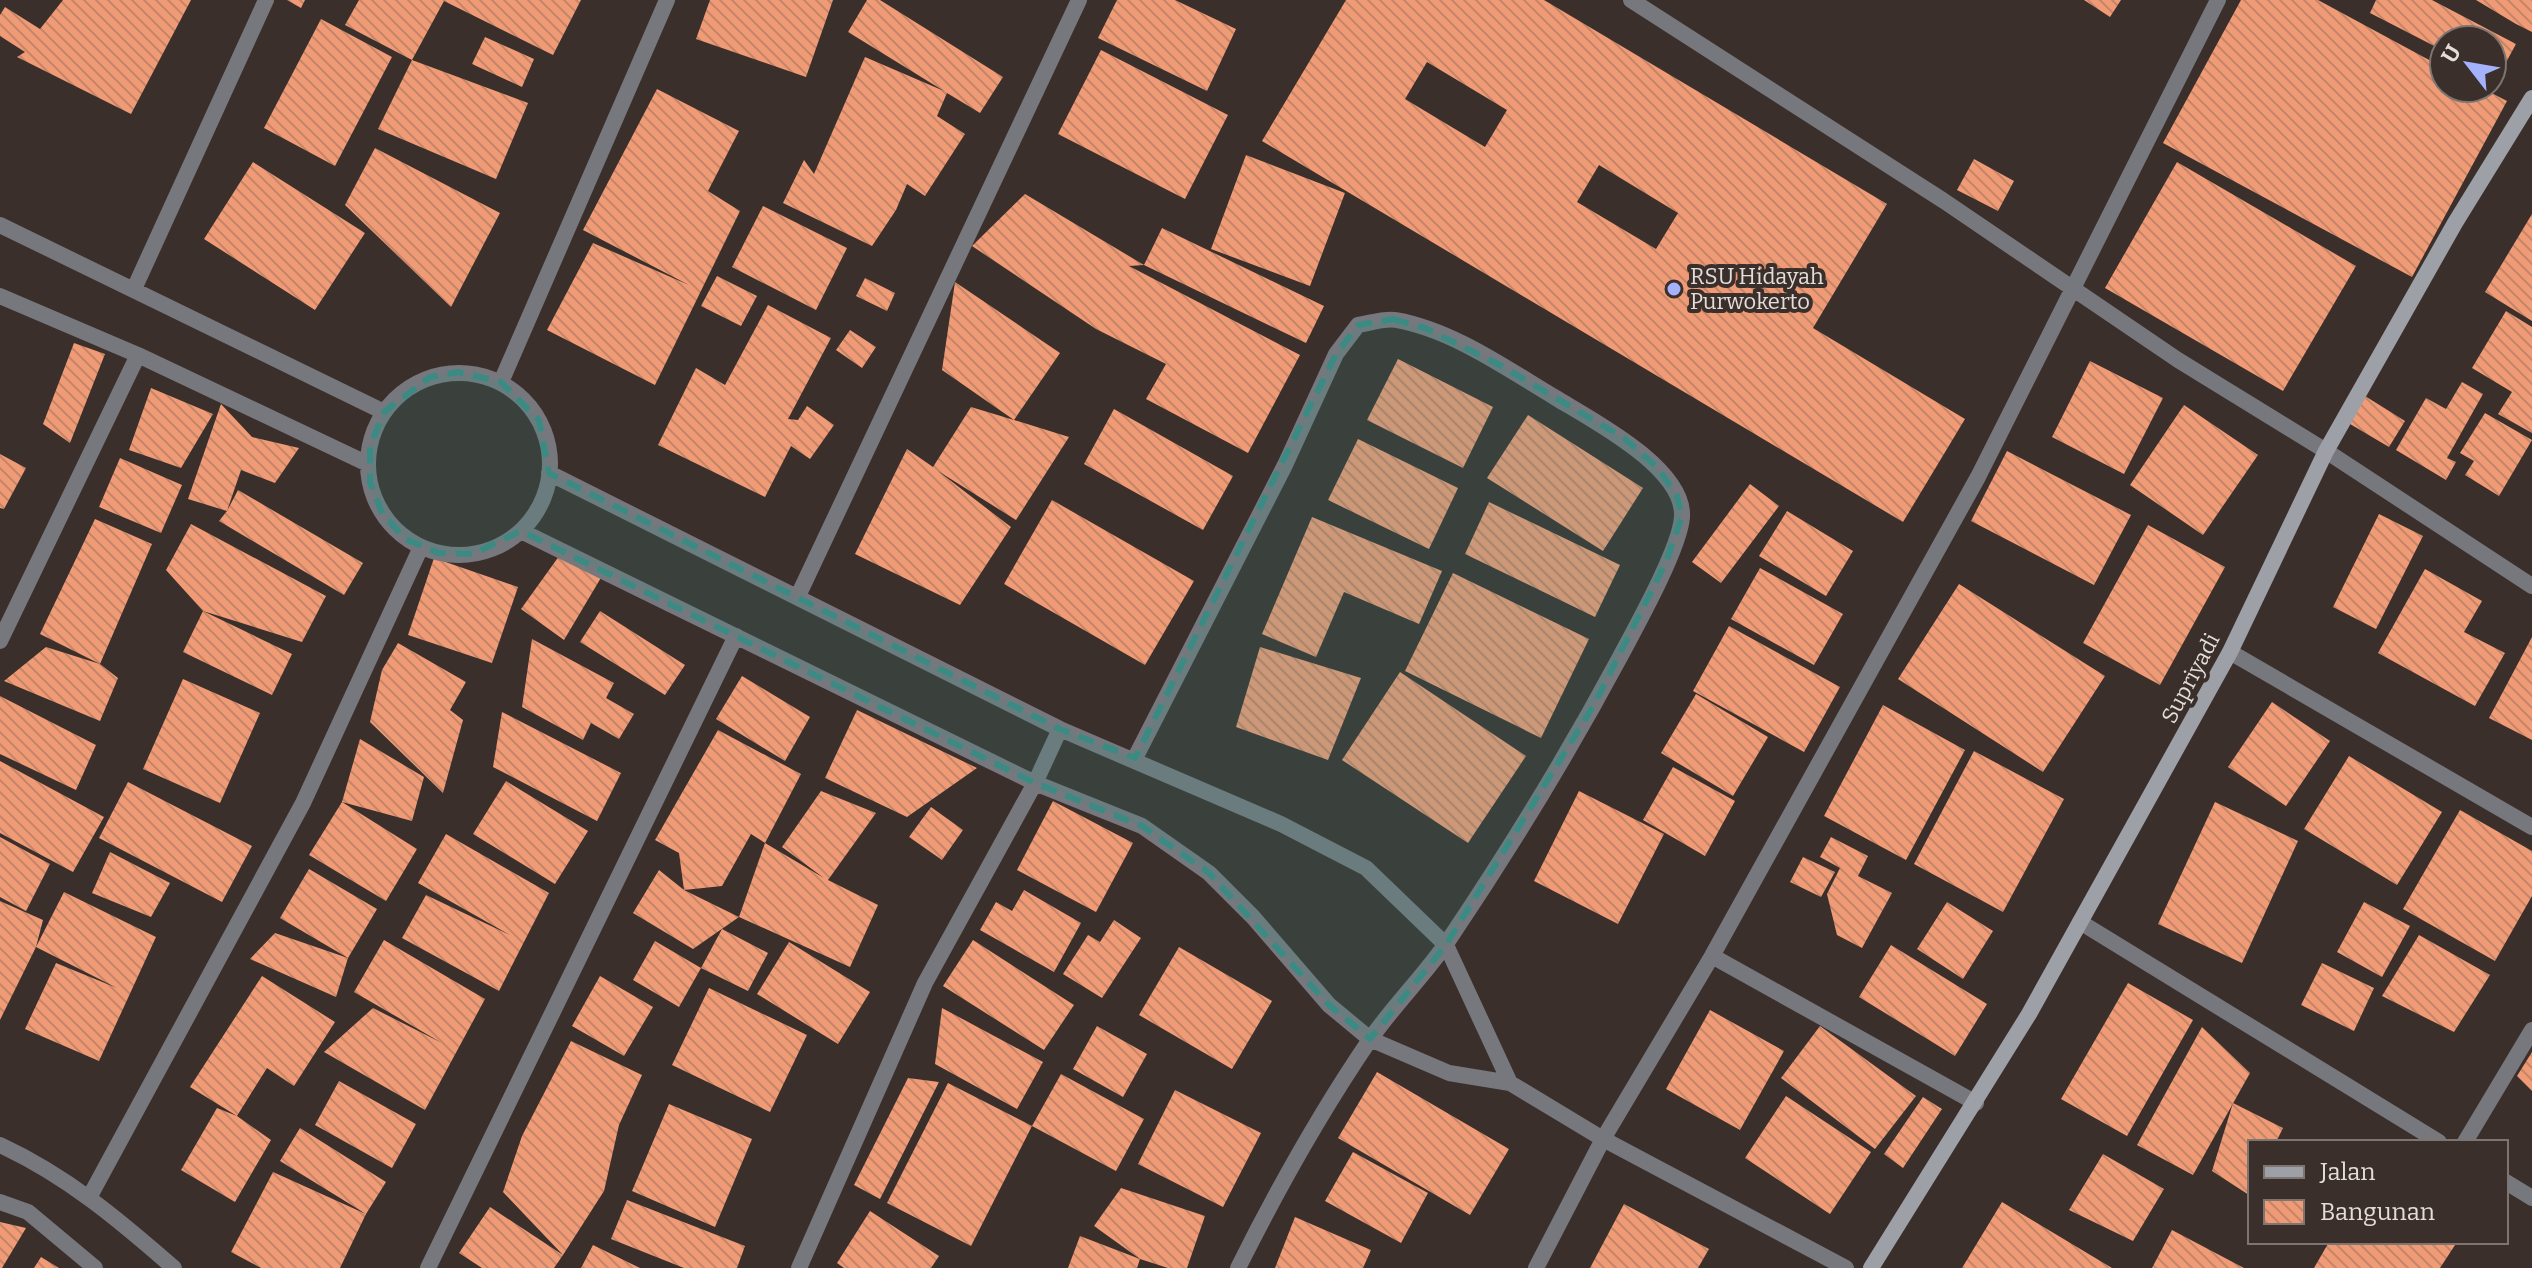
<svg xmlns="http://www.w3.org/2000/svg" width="2532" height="1268" font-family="Bitter,serif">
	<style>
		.building { fill: url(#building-back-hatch); fill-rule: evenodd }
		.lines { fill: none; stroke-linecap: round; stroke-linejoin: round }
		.street { stroke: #77787d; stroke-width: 16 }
		.secondary { stroke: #9ea0a8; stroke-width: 16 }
		.marked { fill: #3a8b84; fill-opacity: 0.2; stroke: #3a8b84; stroke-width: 6; stroke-dasharray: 16 10; stroke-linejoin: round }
		.poi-dot { fill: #a4b2fc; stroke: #3a2f2b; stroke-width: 3 }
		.labels { text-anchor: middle; stroke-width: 8; stroke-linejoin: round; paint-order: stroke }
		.poi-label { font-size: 22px; fill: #e4ddda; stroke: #3a2f2b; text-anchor: start }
		.street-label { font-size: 22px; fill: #e4ddda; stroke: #3a2f2b }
	</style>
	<defs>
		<pattern id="building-back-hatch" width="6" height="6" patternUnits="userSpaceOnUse" patternTransform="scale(2)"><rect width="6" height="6" fill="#f09b76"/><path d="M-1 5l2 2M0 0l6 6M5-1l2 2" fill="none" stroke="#c58569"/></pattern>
	</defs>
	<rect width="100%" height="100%" fill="#3a2f2b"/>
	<path class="building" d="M63,0H191L131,114L17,57L25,52L0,36V15L5,7L40,29Z
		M287,0H305L301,8Z
		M359,0H581L553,55L444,1L412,60L528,103L496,179L378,129L412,60L345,25Z
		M710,0H833L806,77L696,39Z
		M867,0H880L1003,77L980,113L947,93L937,116L965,134L925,196L907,184L896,210L872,246L783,203L804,160L814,174L865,57L944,91L848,32Z
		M1117,0H1175L1236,29L1207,91L1098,38Z
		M1346,0H1544L1887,204L1813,328L1965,419L1903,522L1262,141ZM1427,62L1507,110L1485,147L1405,99ZM1599,165L1678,213L1656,249L1577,202Z
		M2084,0H2121L2110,17Z
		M2241,0H2318L2444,68V88H2482L2507,101L2412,277L2163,143Z
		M2376,0H2432L2516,44L2497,79L2492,76V40H2444V51L2370,13Z
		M2476,0H2532V32L2516,24Z
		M321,19L392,57L335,166L264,128Z
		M485,37L534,59L522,87L472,64Z
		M1101,50L1228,115L1185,199L1058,134Z
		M657,89L739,131L708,191L740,211L655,385L547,330L593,243L689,285L583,230Z
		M375,148L500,213L451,307L345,205Z
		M1246,155L1345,193L1310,286L1211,249Z
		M1974,159L2014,181L1998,211L1957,190Z
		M253,162L365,233L315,310L204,239Z
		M2177,162L2356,266L2283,391L2105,288Z
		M1025,194L1144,265L1129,266L1300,355L1248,453L1146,399L1166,364L1096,329L972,246Z
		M763,206L847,248L816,310L732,267Z
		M2532,214V321L2485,292Z
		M1162,228L1324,306L1306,343L1144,265Z
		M717,276L757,296L741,326L701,306Z
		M865,278L895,293L887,311L856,296Z
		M955,282L1060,353L1014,420L1069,437L1016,520L938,471L1011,527L960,605L855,554L907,449L933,467L971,407L1014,420L942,370Z
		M768,305L831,338L788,419L798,420L807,406L834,425L810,459L791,446L765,497L658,445L696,368L725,385Z
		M2506,311L2532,327V433L2498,414L2512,392L2472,368Z
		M850,330L876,347L862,368L836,350Z
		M74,343L105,354L70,443L43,424Z
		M1398,359L1493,407L1463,468L1367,420Z
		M2090,361L2163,398L2124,474L2052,437Z
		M2462,382L2483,394L2447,458L2456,462L2446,480L2396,450L2426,398L2446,409Z
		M151,388L213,414L181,468L129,450Z
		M2365,396L2405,421L2389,447L2350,424Z
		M221,404L252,437L299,448L275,483L241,470L227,511L238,490L363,563L344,595L219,521L227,511L188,499Z
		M2184,405L2258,455L2203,535L2130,485Z
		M1114,409L1233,476L1203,530L1084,464Z
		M2485,413L2532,440L2499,496L2465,475L2474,461L2460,453Z
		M1528,415L1643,488L1603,551L1487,478Z
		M1358,439L1458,488L1429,549L1328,500Z
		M2007,451L2131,515L2094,585L1971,521Z
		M0,454L26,468L4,509L0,508Z
		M120,458L182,485L161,533L99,507Z
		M1750,484L1779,506L1721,583L1692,562Z
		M1052,500L1194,581L1145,665L1004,584Z
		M1489,502L1620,565L1595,617L1465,554Z
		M1787,511L1853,551L1826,596L1759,556Z
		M2379,514L2423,536L2376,629L2333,607Z
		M1312,517L1442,571L1419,624L1344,592L1316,657L1262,634Z
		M95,519L152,544L100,664L40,634Z
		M191,524L326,596L302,642L203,611L292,654L272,695L183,652L203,611L166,570Z
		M2148,525L2225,567L2160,685L2083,643Z
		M562,552L602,576L564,640L521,609Z
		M434,558L518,587L492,663L408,635Z
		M1760,568L1843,614L1814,665L1731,619Z
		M2425,569L2482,601L2464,632L2505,653L2475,706L2378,653Z
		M1453,573L1589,639L1541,738L1405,671Z
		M1959,584L2105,676L2043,772L1898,679Z
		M600,611L685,665L665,695L580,642Z
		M1729,626L1840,687L1804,752L1693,691Z
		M2532,637V740L2489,718Z
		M532,639L614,683L606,698L634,714L619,739L591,723L583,740L522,707Z
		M398,643L466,682L450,710L463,720L443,793L370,722L382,670Z
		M46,647L100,664L118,678L100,721L4,681Z
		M1260,647L1361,678L1328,760L1236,727Z
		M1400,672L1526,756L1468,843L1342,760Z
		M742,676L810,717L785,761L716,719Z
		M183,679L260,713L220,803L143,769Z
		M1696,694L1768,737L1733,796L1661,753Z
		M0,696L96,745L76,790L0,754Z
		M2272,702L2330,741L2286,806L2228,767Z
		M1883,705L1965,750L1906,860L1824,816Z
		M857,710L977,768L907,817L825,778Z
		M502,712L621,773L597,821L493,767Z
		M718,730L801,774L765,843L824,878L782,847L821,791L876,813L828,880L878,905L850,967L739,917L765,843L751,834L722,886L684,890L679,853L655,840Z
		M360,739L424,777L412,821L342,802Z
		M1974,751L2064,799L2003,912L1914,864Z
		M2349,756L2442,812L2397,885L2304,829Z
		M0,761L104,817L73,872L0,833Z
		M1673,767L1735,801L1705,856L1643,820Z
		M506,781L588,831L555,884L473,834Z
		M128,782L252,846L222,902L99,838Z
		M1579,791L1664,834L1618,924L1534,881Z
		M1053,801L1133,843L1096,912L1017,870Z
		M342,802L417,849L386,901L309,855Z
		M2215,802L2298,841L2242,963L2158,924Z
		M931,807L963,830L942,860L909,837Z
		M2460,810L2532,851V896L2495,961L2403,909Z
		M446,834L549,893L499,991L402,938L426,895L510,935L418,883Z
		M0,837L50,864L26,911L0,897Z
		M1831,837L1868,856L1858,876L1892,893L1862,948L1837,935L1827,894L1840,868L1820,857Z
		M110,852L170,883L151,917L92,893Z
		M1803,857L1835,872L1821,897L1790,882Z
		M309,869L377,909L348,958L280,918Z
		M659,870L684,890L739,917L693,949L633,913Z
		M1024,890L1081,923L1054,972L980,930L996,902L1012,911Z
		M64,892L156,937L99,1061L25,1029L56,963L117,988L36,947L0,1020V901L43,920L36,947Z
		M1947,902L1993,931L1963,979L1917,949Z
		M2364,902L2410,926L2382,977L2337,952Z
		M1114,920L1141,938L1102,998L1063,974L1088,935L1100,942Z
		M722,929L768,953L748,991L701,968Z
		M275,933L348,958L336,997L250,959Z
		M2419,935L2490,975L2454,1032L2382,996Z
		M384,940L485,999L425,1110L324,1052L373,1008L442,1043L354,992Z
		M973,940L1074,1005L1044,1050L943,986Z
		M655,941L701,968L679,1007L633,980Z
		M789,942L870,992L838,1044L757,994Z
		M1891,945L1987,1004L1955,1056L1859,997Z
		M1179,947L1272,1001L1232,1069L1139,1015Z
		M2322,963L2374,988L2354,1031L2301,1005Z
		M262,976L335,1022L294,1086L267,1068L237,1116L271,1140L235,1202L181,1170L217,1108L237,1116L190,1087Z
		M600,976L653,1007L624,1056L572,1026Z
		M2128,983L2193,1020L2127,1136L2061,1099Z
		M709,988L807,1035L770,1112L672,1065Z
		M942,1008L1043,1062L1017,1109L935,1064Z
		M1710,1010L1784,1051L1740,1130L1666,1089Z
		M1097,1026L1147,1054L1123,1097L1073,1069Z
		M1820,1026L1916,1096L1875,1149L1781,1078Z
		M2202,1027L2250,1073L2193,1175L2137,1145Z
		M571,1041L642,1075L619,1125L604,1191L563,1255L554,1268H482L459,1253L490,1207L563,1255L503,1192L522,1136Z
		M2532,1052V1091L2517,1076Z
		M1377,1072L1509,1149L1470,1215L1338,1138Z
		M1061,1074L1144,1119L1116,1171L1032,1126Z
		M908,1078L939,1082L880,1199L854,1185Z
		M339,1081L416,1124L392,1168L315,1125Z
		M948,1083L1032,1126L971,1246L887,1203Z
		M1175,1090L1261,1133L1223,1207L1138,1164Z
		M1786,1096L1871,1152L1830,1214L1745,1158Z
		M1923,1097L1942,1109L1903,1168L1884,1154Z
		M2233,1103L2283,1128L2276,1142H2250L2249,1195L2212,1171Z
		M669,1104L752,1139L715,1227L632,1191Z
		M300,1128L386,1182L366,1214L280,1161Z
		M1353,1152L1428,1193L1401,1243L1325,1201Z
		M2103,1154L2164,1189L2133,1241L2069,1210Z
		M273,1172L366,1214L340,1268H261L231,1252Z
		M1121,1188L1205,1216L1187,1268H1168L1140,1259L1094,1226Z
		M627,1200L745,1246L737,1268H684L611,1239Z
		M2002,1202L2112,1268H1962Z
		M1624,1204L1709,1249L1698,1268H1590Z
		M870,1211L939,1256L931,1268H844L837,1263Z
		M1295,1217L1371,1250L1363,1268H1275Z
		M0,1222L26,1228L2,1268H0Z
		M2172,1230L2244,1268H2152Z
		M1080,1236L1140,1259L1137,1268H1068Z
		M2329,1242H2457L2440,1268H2314Z
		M593,1245L640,1268H581Z
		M41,1257L59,1268H34Z"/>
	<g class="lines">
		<path class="street" d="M1631,0L1944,201L2178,360L2326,451L2532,586
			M0,225L384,412
			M134,289L266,0
			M0,296L138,355L368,464
			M368 464a91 91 0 1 1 182 0a91 91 0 1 1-182 0Z
			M501,382L667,0
			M549,473L1060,729L1281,824L1366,868L1446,945L1510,1083
			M521,531L1035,783L1142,826L1209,873L1253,917L1329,1005L1370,1039L1449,1073L1510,1083L1603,1139L1846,1268
			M798,596L1079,0
			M0,641L138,355
			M2230,652L2532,827
			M1135,758L1285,465L1336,354L1358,325C1370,323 1385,318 1396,320C1453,330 1507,369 1556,398C1592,420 1685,468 1682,517C1680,548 1636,627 1620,657C1568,754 1510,849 1448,941C1424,976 1393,1006 1369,1041C1318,1116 1278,1188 1238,1268
			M2080,922L2439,1142
			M1712,956L1976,1103
			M2465,1142L2532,1030
			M0,1145C67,1176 119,1220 174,1268
			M2506,1182L2532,1198
			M90,1196L303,803L421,547
			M0,1202L28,1212L95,1268
			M428,1268L736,636
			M799,1268L925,983L1035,783L1060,729
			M1536,1268L1603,1139L1712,956L1978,477L2218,0"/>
		<path class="secondary" d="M1871,1268L2029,1014L2230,652L2326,451L2455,223L2532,98"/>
	</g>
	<path class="marked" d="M1393,319L1425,328L1500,365L1624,438L1658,468L1677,496L1682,516L1666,562L1594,705L1446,945L1370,1039L1329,1005L1209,873L1142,826L1035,783L521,531L473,554L438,553L405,539L382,513L370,482V446L384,412L430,377L458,372L501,382L539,420L549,473L1060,729L1135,758L1336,354L1358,325Z"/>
	<circle class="poi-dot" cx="1674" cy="289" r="8"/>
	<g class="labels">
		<g class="poi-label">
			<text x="1690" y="284">RSU Hidayah<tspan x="1690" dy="25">Purwokerto</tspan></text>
		</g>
		<g class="street-label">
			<text transform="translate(2190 678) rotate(-62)" y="8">Supriyadi</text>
		</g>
	</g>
	<rect x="2248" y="1140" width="260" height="104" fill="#3a2f2b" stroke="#7e7571" stroke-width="2"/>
	<rect x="2264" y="1166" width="40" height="12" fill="#9ea0a8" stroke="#7e7571" stroke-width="2"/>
	<text x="2320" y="1180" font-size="24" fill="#e4ddda">Jalan</text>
	<rect x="2264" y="1200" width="40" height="24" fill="url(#building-back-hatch)" stroke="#7e7571" stroke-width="2"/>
	<text x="2320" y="1220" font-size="24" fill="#e4ddda">Bangunan</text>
	<g transform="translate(2468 64) rotate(301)"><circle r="38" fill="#3a2f2b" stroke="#7e7571" stroke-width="2"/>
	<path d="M0-6L14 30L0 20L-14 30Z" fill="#a4b2fc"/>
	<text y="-12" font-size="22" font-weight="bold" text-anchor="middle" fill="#e4ddda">U</text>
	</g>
</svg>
